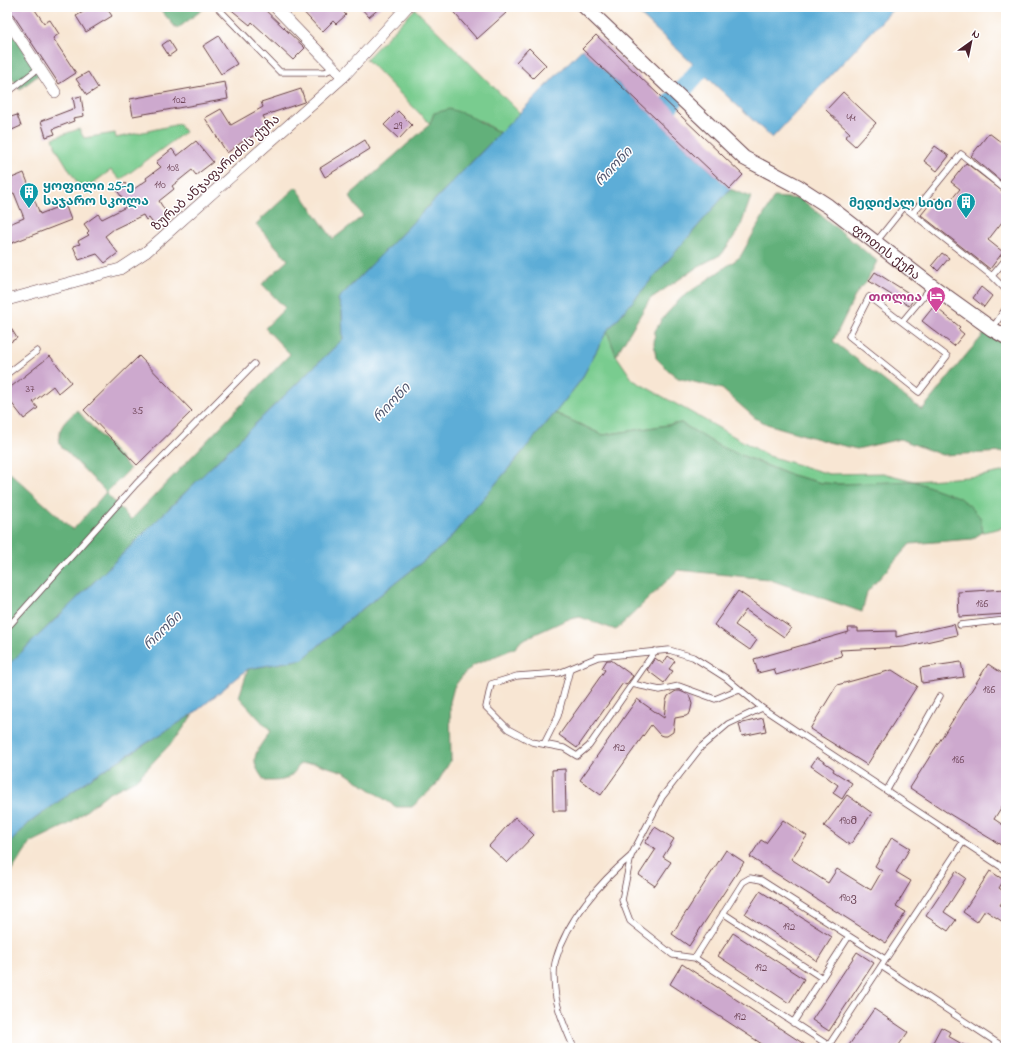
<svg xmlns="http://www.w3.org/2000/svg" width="1013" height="1055" font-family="'Indie Flower','Noto Sans Georgian',sans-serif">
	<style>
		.green { fill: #79cc8f; stroke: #62765d }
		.forest { fill: #62b07a; stroke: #566852 }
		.water { fill: #5dadd7; stroke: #546681 }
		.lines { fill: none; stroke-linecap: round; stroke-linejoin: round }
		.river { stroke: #5dadd7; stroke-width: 19 }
		.building { fill: #cda9ce }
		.service-casing { stroke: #643d44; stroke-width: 7 }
		.minor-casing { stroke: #643d44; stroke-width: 12 }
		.tertiary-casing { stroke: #643d44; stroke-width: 16 }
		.service { stroke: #fff; stroke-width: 5.5 }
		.minor { stroke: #fff; stroke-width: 11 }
		.tertiary { stroke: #fff; stroke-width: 14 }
		.labels { text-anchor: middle; stroke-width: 3; stroke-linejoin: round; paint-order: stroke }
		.number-label { font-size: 11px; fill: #6b4254 }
		.street-label { font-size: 13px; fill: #4a1f2b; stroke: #fff }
		.culture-label { font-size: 13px; font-weight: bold; fill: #0d838f; stroke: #fff; text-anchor: start }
		.hotel-label { font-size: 13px; font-weight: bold; fill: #b23c85; stroke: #fff; text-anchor: end }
		.water-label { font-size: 14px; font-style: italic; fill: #525870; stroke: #fff }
	</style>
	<rect width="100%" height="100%" fill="#fff"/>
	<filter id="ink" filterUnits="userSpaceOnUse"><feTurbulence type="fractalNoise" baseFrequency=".025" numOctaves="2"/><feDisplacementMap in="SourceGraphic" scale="8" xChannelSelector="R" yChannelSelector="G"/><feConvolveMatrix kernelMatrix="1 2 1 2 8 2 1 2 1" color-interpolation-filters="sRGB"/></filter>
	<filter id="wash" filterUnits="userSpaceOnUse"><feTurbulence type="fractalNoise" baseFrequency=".012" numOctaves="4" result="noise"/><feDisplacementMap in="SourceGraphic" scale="16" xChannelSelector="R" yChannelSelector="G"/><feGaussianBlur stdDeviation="0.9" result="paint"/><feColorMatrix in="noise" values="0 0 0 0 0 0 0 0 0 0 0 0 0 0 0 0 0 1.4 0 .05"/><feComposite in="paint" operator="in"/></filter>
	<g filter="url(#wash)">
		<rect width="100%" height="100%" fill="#f8e6d3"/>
		<path class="green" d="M415,9L520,113L500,133L481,121L434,113L430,124L366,59Z
			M179,124L185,132L120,180L111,170L82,191L56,148L53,138L79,129L84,138L115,133L116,138Z
			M607,331L616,355L633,380L769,456L829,474L883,473L914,481L981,476L1006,471V527L983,532L980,517L841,484L822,483L788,474L719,446L681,423L603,435L555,413L581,380Z"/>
		<path class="forest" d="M158,7H206L177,29Z
			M7,24L40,74L20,89L7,71Z
			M450,109L468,115L500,133L338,299L342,311L343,339C230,447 120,558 7,666V470L73,530L106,492L60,445C57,426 65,422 77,410L130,469L106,493L131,520L290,354L265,328L285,308L262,284L288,260L256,224L296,187L333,239L363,216L349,196L430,124L434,113Z
			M730,189L751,197L740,228L722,254L699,266L650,299L616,355L607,331Z
			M774,197L801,199L877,261L866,283L857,292L833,341L922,410L966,355L985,333L1006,345V452L942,455L900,439L857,449L828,442L767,424L755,418L722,389L678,378L668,370L656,358L654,344L655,331L662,319L681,298L740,257Z
			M555,413L603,435L681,423L719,446L760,463L788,474L822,483L841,484L914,481L958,497L970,506L980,517L983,532L972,539L910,544L867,592L862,612L768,579L678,570L616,630L580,617L566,620L522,640L515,648L474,665L463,675L454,687L450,702L451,760L436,785L412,807H396L344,772L315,763L300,764C289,781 285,781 265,781C247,758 256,753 270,731L239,697L248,669L303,659L352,617L445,544Z
			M193,714L178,736L136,780L107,794L71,823L30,843L7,878V846L29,823L91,778Z"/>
		<path class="water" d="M632,7H895L772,138Z
			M582,49L730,189L607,331L581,380L555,413L445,544L352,617L303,659L248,669L193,714L91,778L29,823L7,846V666C120,558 230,447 343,339L342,311L338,299Z"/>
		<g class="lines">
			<path class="river" d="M653,124L716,51"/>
		</g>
		<g id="blocks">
			<path class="building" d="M8,7H33L44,23L50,20L59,34L53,38L76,73L59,84Z
				M92,7H106L112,16L86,32L76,16Z
				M228,7H262L305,48L293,60L252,22L250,25Z
				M299,7H339L346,15L336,24L333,21L322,32Z
				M360,7H381L369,17Z
				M449,7H501L506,13L477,39Z
				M596,35L743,175L730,189L582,49Z
				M219,36L237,64L221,74L203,46Z
				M169,40L176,51L169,56L162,45Z
				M529,48L546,65L533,78L516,62Z
				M88,72L98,88L87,95L76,79Z
				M225,82L228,99L133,116L130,99Z
				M301,89L305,101L304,102L263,116L269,127L242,142L227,153L205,118L221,109L231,125L263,107L261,102Z
				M843,92L876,123L855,146L845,137L850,133L826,110Z
				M81,96L84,116L73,118L74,121L53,129L55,134L46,137L41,121L75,108L73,98Z
				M398,111L412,125L399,139L384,125Z
				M17,115L21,126L12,130L8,118Z
				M989,133L1006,146V185L971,156Z
				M365,140L370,149L325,177L320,168Z
				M196,141L213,162L196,175L192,170L172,186L174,189L159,201L169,217L155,226L149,218L146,220L143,215L114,229L105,236L118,253L105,263L97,254L79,260L73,246L80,244L78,241L89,235L87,233L89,231L84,224L98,214L102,219L128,206L116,189L125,183L131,191L147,180L146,178L161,167L156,162L172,149L177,156Z
				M935,146L949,156L937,171L924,161Z
				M966,163L1006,194V226L1002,222L988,240L1003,252L990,269L921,215L935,198L946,206L960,189L951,182Z
				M24,173L40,214L65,204L71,220L7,245V225L24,218L14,193L7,196V180Z
				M942,253L949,258L938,271L932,265Z
				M875,272L915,297L909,306L869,281Z
				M981,287L992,296L984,307L973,298Z
				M934,306L960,327L958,329L964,334L954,346L922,321Z
				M7,322L17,338L7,344Z
				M50,356L71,382L58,393L53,386L33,402L38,408L24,419L7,397V390Z
				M139,356L192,411L137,465L84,410Z
				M1006,589V614L959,617L958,592Z
				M738,591L791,628L784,637L746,610L735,625L757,640L750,650L714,625Z
				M954,624L957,635L904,647L840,650L842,656L776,675L774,669L758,673L754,659L849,632L848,628H858V632L896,631V637Z
				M668,656L675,661L669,669L673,671L664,683L647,670L655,658L663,664Z
				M607,660H611L633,676L626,685L623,683L577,748L559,735L605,670L602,668Z
				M961,662L964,677L922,683L920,668Z
				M988,664L1006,676V800L994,819L1006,827V848L951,815L910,788Z
				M892,670L917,686L867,765L810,729L837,685Z
				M676,691H680L689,695L692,704L690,713L686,716L675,718L673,732L667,736H663L660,735L651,725L601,795L580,780L637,699L664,718L666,701L668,696Z
				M763,718L766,731L742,736L739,724Z
				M817,757L834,769L833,771L852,783L842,799L833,793L838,785L811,766Z
				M565,769L566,811H553L552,770Z
				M847,795L872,813L850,845L824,826Z
				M515,817L534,835L507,863L489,846Z
				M783,820L807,836L791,859L828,883L837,869L871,890L882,871L875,866L892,837L910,848L896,872L911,881L896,906L906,912L886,943L750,857L761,840L766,843Z
				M655,827L674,839L663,857L671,862L655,886L639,875L656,849L645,843Z
				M726,850L744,862L689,946L672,934Z
				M956,871L966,878L944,912L956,920L948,931L926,916Z
				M990,871L1004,880L999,888L1006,893V896L1000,905L1006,909V924L985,910L977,922L963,912Z
				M760,891L832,937L817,961L745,914Z
				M733,933L804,979L789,1003L718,956Z
				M857,952L874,963L829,1031L812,1020Z
				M682,964L810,1048H768L670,984Z
				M874,1009L908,1032L897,1048H847Z
				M941,1027L950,1032L948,1036L969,1048H939L932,1044Z"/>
		</g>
	</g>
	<g filter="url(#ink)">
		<use href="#blocks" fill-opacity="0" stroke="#643d44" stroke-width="1"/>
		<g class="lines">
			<g class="service-casing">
				<path id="service" d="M217,7L280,72H325L334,68
					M7,93L39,68
					M913,213L961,154L1006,190
					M876,242L904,207L992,276L1006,290
					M992,276L1006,259
					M902,322L869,297L849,336L919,392L947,356L902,322L932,286
					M992,329L1006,308
					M7,374L37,351
					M960,625L1006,620
					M7,628L136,484L254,364
					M655,651L589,746L577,756L564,748L532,742L508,729L486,707L491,684L517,676L559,673L598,657L669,650L693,657L726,678L762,708L1006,870
					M632,684L660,690L679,686L715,699L739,689
					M544,744L558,716L570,669
					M887,790L940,696
					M723,913L822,978
					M695,958L673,955L630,921L622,900L631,856L662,797L701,747L728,724L762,708
					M881,966L1005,1048
					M793,1023L849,936
					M828,1045L695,958L743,882L750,878L761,880L885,959
					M574,1048C567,1032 556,1008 555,990C554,981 553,968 556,959C567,920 600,882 631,856
					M827,1048L963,842"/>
			</g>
			<g class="minor-casing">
				<path id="minor" d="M275,7L343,77
					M7,19L55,92
					M7,300L120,269L146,252L343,77L407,7"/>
			</g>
			<g class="tertiary-casing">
				<g id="tertiary">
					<path id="s1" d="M585,7L744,158L797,186L828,206L932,286L992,329L1006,337"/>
				</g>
			</g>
			<use href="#service" class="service"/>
			<use href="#minor" class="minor"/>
			<use href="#tertiary" class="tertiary"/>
		</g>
	</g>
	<defs>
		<g id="building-pin" transform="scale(1)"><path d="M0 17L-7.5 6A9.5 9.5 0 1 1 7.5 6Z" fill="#0f9aa8" stroke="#fff"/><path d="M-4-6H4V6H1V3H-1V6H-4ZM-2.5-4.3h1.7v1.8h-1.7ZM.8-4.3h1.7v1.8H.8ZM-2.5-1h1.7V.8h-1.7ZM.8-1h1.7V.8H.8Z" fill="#fff"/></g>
		<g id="hotel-pin" transform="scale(1)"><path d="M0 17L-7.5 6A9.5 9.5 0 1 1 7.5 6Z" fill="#d1479c" stroke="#fff"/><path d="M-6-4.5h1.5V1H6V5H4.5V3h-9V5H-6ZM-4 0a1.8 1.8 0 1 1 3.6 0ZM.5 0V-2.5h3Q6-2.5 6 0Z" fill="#fff"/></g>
	</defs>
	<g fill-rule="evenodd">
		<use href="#building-pin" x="29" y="192"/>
		<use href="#building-pin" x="966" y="202"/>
		<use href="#hotel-pin" x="936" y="296"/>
	</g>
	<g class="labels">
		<g class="number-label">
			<text x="179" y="103">102</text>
			<text x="851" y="121">44</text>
			<text x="398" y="129">29</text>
			<text x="173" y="171">108</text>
			<text x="160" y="188">110</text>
			<text x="30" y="392">37</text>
			<text x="138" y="414">35</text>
			<text x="982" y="607">186</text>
			<text x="989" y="693">186</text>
			<text x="619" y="751">192</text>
			<text x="958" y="763">186</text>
			<text x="848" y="824">190მ</text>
			<text x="848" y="901">190ვ</text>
			<text x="789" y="930">192</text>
			<text x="761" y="971">192</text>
			<text x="740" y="1020">192</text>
		</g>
		<g class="street-label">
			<text transform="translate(215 172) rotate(-42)" y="5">ზურაბ ანჯაფარიძის ქუჩა</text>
			<text dy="5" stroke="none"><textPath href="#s1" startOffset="390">ფოთის ქუჩა</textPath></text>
		</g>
		<g class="culture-label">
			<text x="43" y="190">ყოფილი 25-ე<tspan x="43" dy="15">საჯარო სკოლა</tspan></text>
			<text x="952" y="207" text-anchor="end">მედიქალ სიტი</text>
		</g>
		<g class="hotel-label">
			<text x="922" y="301">თოლია</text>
		</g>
		<g class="water-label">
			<text transform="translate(613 166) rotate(-47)" y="5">რიონი</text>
			<text transform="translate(391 402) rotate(-47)" y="5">რიონი</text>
			<text transform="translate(162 630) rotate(-44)" y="5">რიონი</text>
		</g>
	</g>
	<rect width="1013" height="1055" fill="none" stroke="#fff" stroke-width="24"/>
	<g transform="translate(971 42) rotate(33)" stroke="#ffffff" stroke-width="3" paint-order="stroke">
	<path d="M0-3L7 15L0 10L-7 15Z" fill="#4a1f2b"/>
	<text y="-6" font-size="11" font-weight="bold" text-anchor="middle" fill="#4a1f2b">N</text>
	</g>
</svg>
